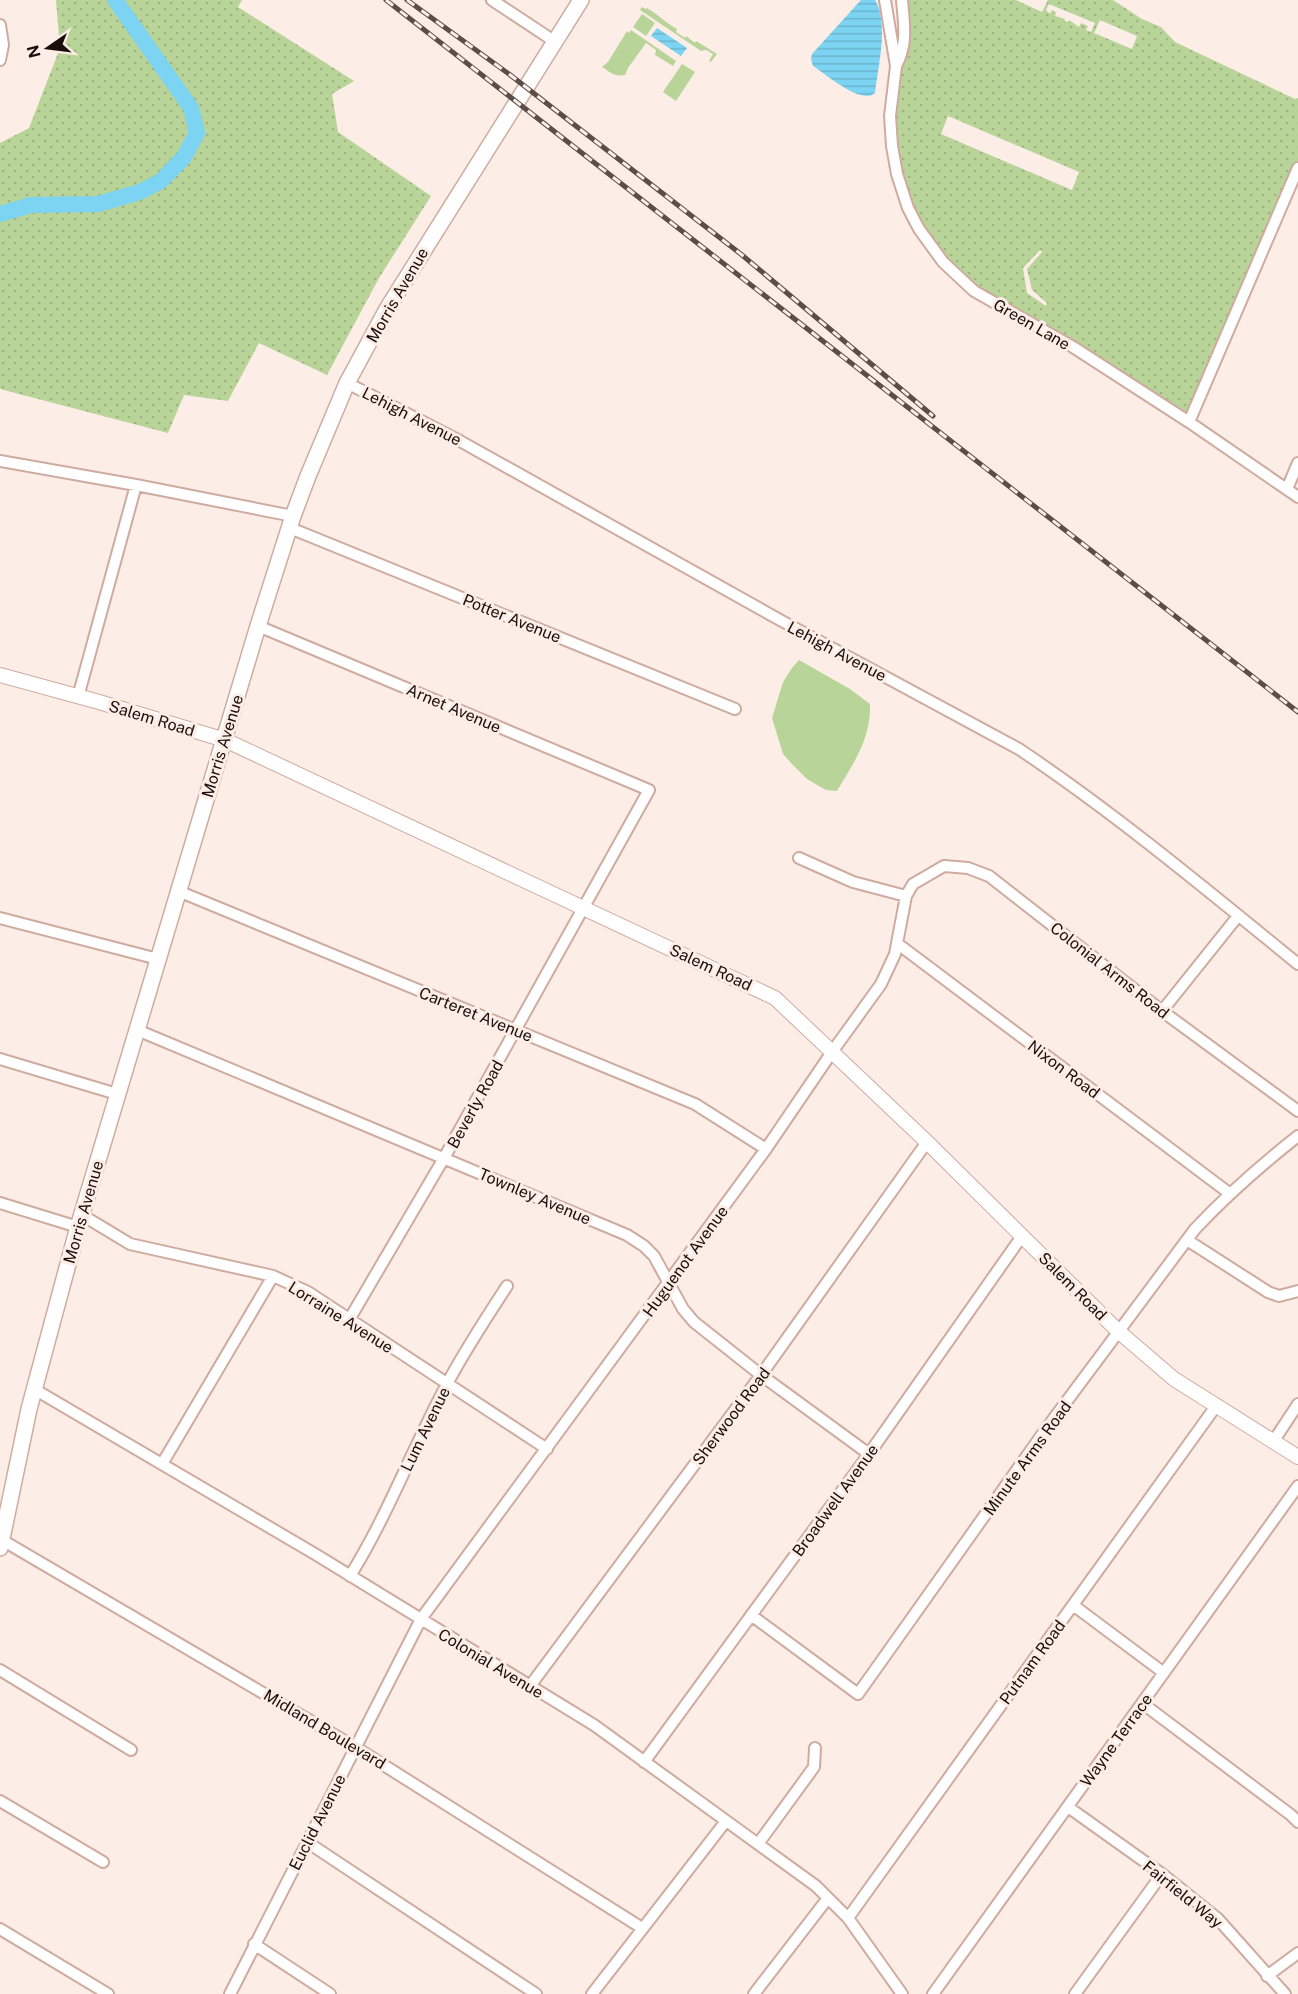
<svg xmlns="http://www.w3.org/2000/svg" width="1298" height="1994" font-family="'Public Sans',sans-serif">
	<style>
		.green { fill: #b9d499 }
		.park { fill: url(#park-dots); fill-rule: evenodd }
		.water { fill: url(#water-rules) }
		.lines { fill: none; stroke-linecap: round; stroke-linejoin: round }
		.river { stroke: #7cd3f2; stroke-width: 16 }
		.street-casing { stroke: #cfab9f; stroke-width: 14 }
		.secondary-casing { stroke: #cfab9f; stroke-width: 16 }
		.primary-casing { stroke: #cfab9f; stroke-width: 18 }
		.street { stroke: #fff; stroke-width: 10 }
		.secondary { stroke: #fff; stroke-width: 14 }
		.primary { stroke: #fff; stroke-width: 15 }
		.rail-casing { stroke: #5b4e49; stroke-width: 5 }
		.rail { stroke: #fcede7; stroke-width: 3; stroke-dasharray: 9; stroke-linecap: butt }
		.labels { text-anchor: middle; stroke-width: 6; stroke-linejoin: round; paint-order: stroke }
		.street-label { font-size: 16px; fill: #1a0e0a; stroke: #fcede7 }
	</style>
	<defs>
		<pattern id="park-dots" width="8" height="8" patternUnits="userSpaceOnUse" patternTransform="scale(1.5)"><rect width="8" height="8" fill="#b9d499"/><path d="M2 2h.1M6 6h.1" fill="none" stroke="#9eb582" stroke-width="1.8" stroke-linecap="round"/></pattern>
		<pattern id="water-rules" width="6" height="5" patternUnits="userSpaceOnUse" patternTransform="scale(1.5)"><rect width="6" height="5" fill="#7cd3f2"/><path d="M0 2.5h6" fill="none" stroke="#6bb4ce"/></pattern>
	</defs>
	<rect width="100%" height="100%" fill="#fcede7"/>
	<path class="green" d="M642,7L646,9L647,8C660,16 665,22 677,29L676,32L685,38L686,36L695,43L696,41L717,54L711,62L709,61L713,54L706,50L701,51L640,10Z
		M642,14L655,23L646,36L633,27Z
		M631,30L676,61L673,66L655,55L656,50L646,43L628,68L625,75C614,77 610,72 602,67L608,62L627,31L629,33Z
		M682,64L695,72L676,101L663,92Z
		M799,660L850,689L870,704C871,739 854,762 837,791L826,790L807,779L792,764L783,754L772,718L783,682L792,668Z"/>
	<path class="park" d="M56,0H242L238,7L354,81L332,94L338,132L431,196L379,278L327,375L259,343L228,401L184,395L168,433L0,389V143L29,128L60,48Z
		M902,0H1016L1042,12L1048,0H1113L1142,19L1161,27L1175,42L1295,99L1298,98V168L1189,422L952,271L908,208L890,129L903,52ZM1049,4L1095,23L1091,32L1086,30L1088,26L1081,23L1079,27L1069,20L1068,22L1064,21L1065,19L1055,16L1056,12L1052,10L1050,14L1046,10ZM1100,20L1137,36L1132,49L1094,33ZM948,116L1079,172L1072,190L941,134ZM1040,250L1042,252L1027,269L1032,290L1047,303L1046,306L1027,293L1023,268Z"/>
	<path class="water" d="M861,0H875C889,23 878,67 875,93C861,105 827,75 813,66L811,59L812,54Z
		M657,28L687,48L681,56L651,36Z"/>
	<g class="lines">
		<path class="river" d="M0,214L31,205L98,204L140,192L161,181L184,157L197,133L191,108L115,0"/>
		<g class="street-casing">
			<path id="street" d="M492,0L554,41
				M885,0L896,66L890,116L892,146L897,174L908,208L919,229L943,262L974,291L1073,347L1189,422L1298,497
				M0,25L3,45L0,60
				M896,66C908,43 904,25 902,0
				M347,383L460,441L780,620L1019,749C1116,814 1207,890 1298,964
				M1189,422L1298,168
				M0,461L136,485L293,516
				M1287,489L1298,463
				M290,528L735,709
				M258,626L649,790L444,1158L349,1320
				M78,697L136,485
				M799,858L853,882L906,896
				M178,891L695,1104L766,1149
				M0,918L158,959
				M898,944L1229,1193
				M1162,1011L1238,916
				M137,1030L627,1235L644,1246L654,1256L683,1309L694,1322L761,1375L869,1454
				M0,1059L117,1094
				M0,1203L78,1227
				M82,1215L130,1244L273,1276L308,1292L547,1449
				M1187,1240L1268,1292L1279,1296L1298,1291
				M34,1389L315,1554L594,1725L816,1886L848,1918L902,1994
				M1273,1442L1298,1404
				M162,1464L273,1276
				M2,1540L355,1747L642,1928
				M350,1576C388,1515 413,1447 447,1384C465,1350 486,1318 507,1286
				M1073,1605L1164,1673
				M751,1615L858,1694L1046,1429L1195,1229C1227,1195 1261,1165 1298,1136
				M0,1670L131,1750
				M530,1686L761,1375L927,1142
				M1142,1703L1291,1815L1298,1822
				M644,1762L869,1454L1022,1236
				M0,1801L103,1862
				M1068,1807L1162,1874L1218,1919L1285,1994
				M307,1842L536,1994
				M758,1844L814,1767L815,1748
				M848,1918L1216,1406
				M0,1929L108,1994
				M254,1944L330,1994
				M1267,1976L1298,1953
				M230,1994L421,1619L766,1149L832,1052L881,984L895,954L906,896L913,884L944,866L968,868L989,876L1162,1011L1298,1111
				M592,1994L726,1821
				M754,1994L828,1898
				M933,1994L1298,1486
				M1075,1994L1162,1874"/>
		</g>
		<g class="secondary-casing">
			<path id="secondary" d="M0,675L99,702L225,740L775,998L927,1142L1118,1331L1174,1379L1298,1457"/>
		</g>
		<g class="primary-casing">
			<path id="primary" d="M0,1548L29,1409L78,1227L258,626L293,516L308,476L347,383L387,309L581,0"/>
		</g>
		<use href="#street" class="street"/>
		<use href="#secondary" class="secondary"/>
		<use href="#primary" class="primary"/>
		<g class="rail-casing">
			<path id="rail" d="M386,0L1298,712
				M407,0L509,74L742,255L933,416"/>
		</g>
		<use href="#rail" class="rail"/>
	</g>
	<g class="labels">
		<g class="street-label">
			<text transform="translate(397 295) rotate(-60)" y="6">Morris Avenue</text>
			<text transform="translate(1032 324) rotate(30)" y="6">Green Lane</text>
			<text transform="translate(412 416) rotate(27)" y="6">Lehigh Avenue</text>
			<text transform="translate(512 618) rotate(22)" y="6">Potter Avenue</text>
			<text transform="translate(837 651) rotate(28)" y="6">Lehigh Avenue</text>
			<text transform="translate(454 708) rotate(23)" y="6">Arnet Avenue</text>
			<text transform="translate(152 718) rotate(17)" y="6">Salem Road</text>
			<text transform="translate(222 746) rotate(-73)" y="6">Morris Avenue</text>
			<text transform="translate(711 967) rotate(25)" y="6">Salem Road</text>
			<text transform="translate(1110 970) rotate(38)" y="6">Colonial Arms Road</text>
			<text transform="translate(476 1014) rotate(22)" y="6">Carteret Avenue</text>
			<text transform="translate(1064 1069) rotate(37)" y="6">Nixon Road</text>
			<text transform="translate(475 1104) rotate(-61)" y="6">Beverly Road</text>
			<text transform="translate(535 1196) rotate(23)" y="6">Townley Avenue</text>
			<text transform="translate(83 1212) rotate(-74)" y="6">Morris Avenue</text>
			<text transform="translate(685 1261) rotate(-54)" y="6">Huguenot Avenue</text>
			<text transform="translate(1073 1286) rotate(45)" y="6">Salem Road</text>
			<text transform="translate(341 1317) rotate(32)" y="6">Lorraine Avenue</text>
			<text transform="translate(731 1416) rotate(-53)" y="6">Sherwood Road</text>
			<text transform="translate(425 1429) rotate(-64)" y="6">Lum Avenue</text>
			<text transform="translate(1027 1458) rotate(-54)" y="6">Minute Arms Road</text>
			<text transform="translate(835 1500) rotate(-54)" y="6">Broadwell Avenue</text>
			<text transform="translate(1032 1662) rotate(-54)" y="6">Putnam Road</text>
			<text transform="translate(491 1663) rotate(31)" y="6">Colonial Avenue</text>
			<text transform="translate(325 1729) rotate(31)" y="6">Midland Boulevard</text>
			<text transform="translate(1116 1740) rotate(-54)" y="6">Wayne Terrace</text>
			<text transform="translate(317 1822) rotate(-63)" y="6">Euclid Avenue</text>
			<text transform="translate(1183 1894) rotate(39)" y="6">Fairfield Way</text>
		</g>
	</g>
	<g transform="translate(48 48) rotate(256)" stroke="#fcede7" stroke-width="4.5" paint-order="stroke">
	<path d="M0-4.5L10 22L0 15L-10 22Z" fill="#1a0e0a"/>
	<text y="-9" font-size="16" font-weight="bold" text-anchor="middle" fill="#1a0e0a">N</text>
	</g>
</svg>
